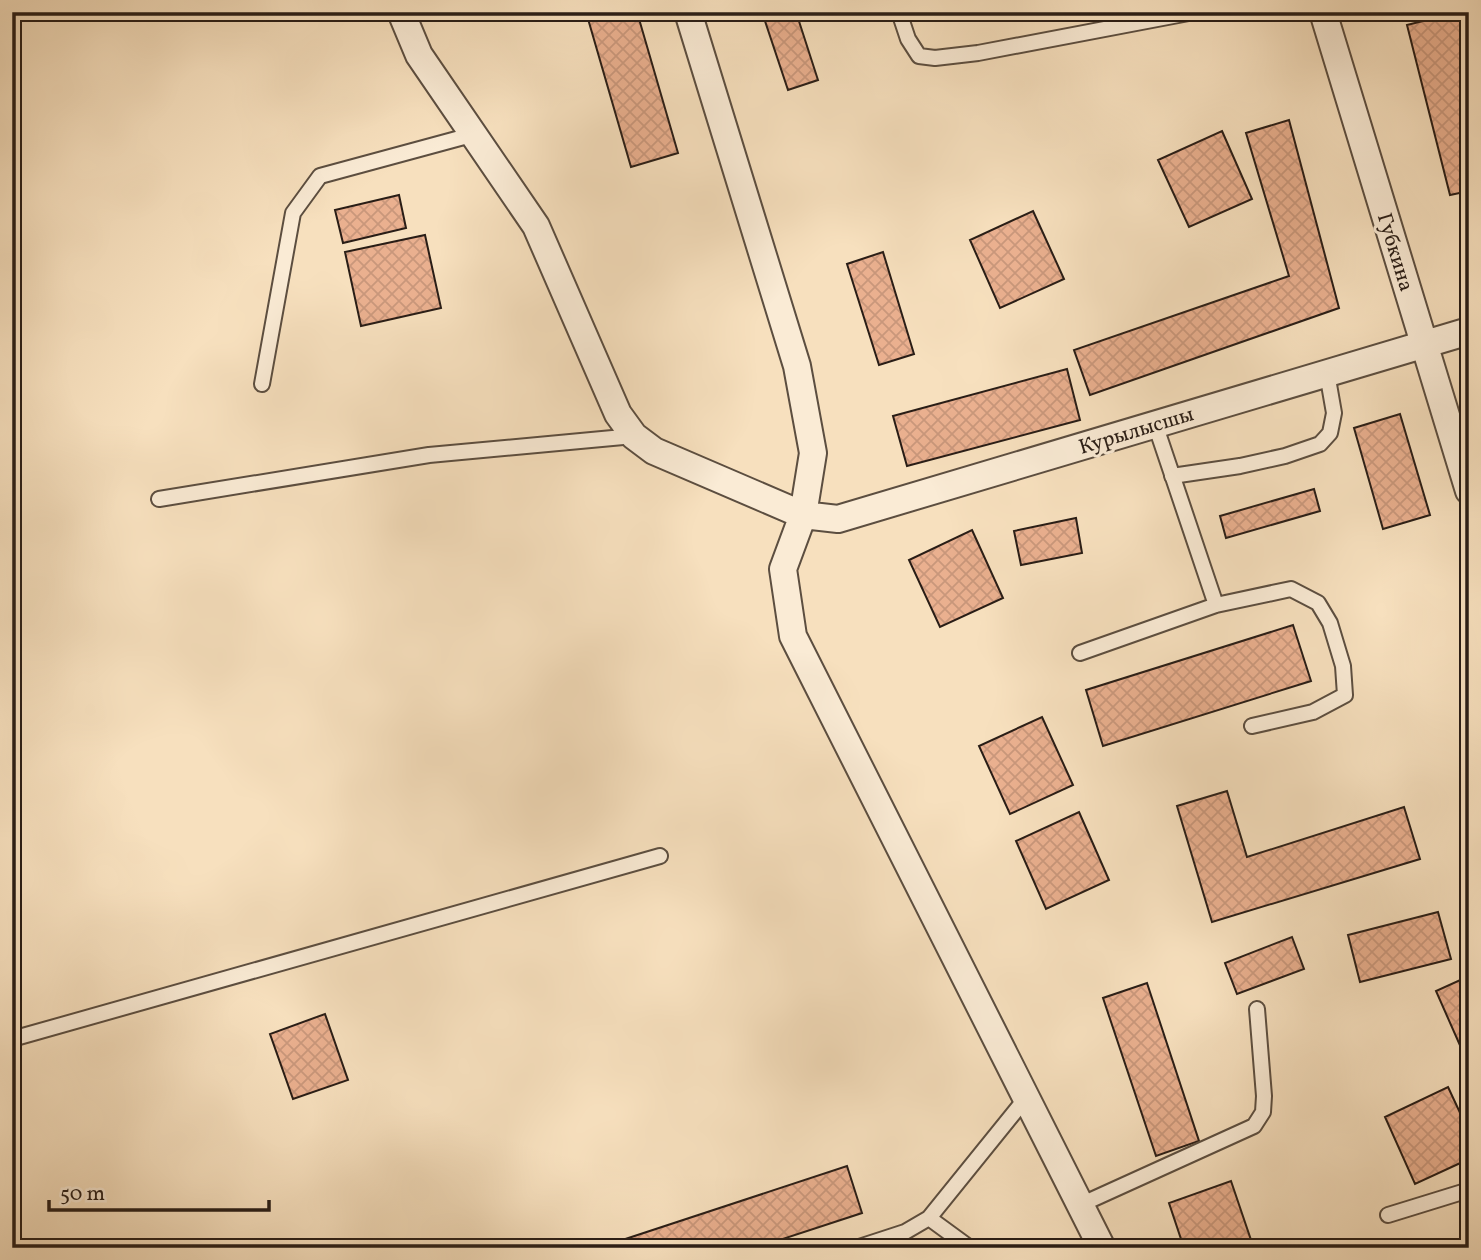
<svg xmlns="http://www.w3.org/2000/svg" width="1481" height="1260" font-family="Vollkorn,serif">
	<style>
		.building { fill: url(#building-cross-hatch); stroke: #291d16; stroke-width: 2 }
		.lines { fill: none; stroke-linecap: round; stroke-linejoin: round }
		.service-casing { stroke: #5c4e40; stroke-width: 18 }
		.minor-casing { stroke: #5c4e40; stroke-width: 30 }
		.service { stroke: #faebd5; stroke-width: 14 }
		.minor { stroke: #faebd5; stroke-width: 26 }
		.labels { text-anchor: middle; stroke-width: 6; stroke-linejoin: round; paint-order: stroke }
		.street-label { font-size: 21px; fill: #291d16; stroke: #faebd5 }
	</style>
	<defs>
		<pattern id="building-cross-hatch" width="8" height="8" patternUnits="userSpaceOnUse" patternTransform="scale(1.75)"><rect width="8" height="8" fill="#eab08f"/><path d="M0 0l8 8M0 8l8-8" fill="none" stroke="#c9977b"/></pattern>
	</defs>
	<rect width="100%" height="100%" fill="#f7e0be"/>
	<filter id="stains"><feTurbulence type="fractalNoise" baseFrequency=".00286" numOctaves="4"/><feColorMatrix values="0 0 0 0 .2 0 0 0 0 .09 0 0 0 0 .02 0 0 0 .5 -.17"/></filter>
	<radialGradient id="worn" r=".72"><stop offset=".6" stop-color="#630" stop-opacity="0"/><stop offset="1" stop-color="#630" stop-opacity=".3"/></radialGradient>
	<path class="building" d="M586,12H637L678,153L631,167Z
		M762,12H796L818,80L788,90Z
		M1459,12H1469V191L1450,195L1407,25Z
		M1289,120L1339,308L1090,395L1074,350L1289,276L1246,133Z
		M1222,131L1252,199L1189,227L1158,160Z
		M399,195L406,228L343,243L335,210Z
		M1033,211L1064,279L1000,308L970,240Z
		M425,235L441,308L361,326L345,252Z
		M883,252L914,354L879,365L847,264Z
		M1067,369L1080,420L907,466L893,416Z
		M1400,414L1430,515L1383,529L1354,428Z
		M1314,489L1320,511L1226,538L1220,516Z
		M1076,518L1082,553L1021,565L1014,531Z
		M972,530L1003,598L940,627L909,560Z
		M1293,625L1311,681L1103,746L1086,690Z
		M1042,717L1073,785L1010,814L979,746Z
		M1227,791L1247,857L1404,807L1420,859L1212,922L1177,806Z
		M1079,812L1109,880L1046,909L1016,841Z
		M1438,912L1451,959L1360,982L1348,935Z
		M1292,937L1304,969L1237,994L1225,963Z
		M1469,976V1057L1466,1059L1436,991Z
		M1147,983L1199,1141L1156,1156L1103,998Z
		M325,1014L348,1080L293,1099L270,1034Z
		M1448,1087L1469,1132V1159L1415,1184L1385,1117Z
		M847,1166L862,1213L755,1248H598Z
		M1231,1181L1252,1243L1238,1248H1184L1169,1203Z"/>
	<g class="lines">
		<g class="service-casing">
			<path id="service" d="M899,12L908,39L919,56L935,58L978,53L1194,12
				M262,384L293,213L320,176L475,134
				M1155,424L1216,605
				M1172,476L1240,466L1285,456L1320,444L1330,433L1334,413L1327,373
				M159,499L429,455L634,436
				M1080,653L1216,605L1291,589L1318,603L1330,623L1343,666L1345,695L1313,712L1252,726
				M12,1039L660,856
				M1080,1205L1254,1126L1263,1112L1264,1096L1257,1009
				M1388,1215L1469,1190
				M929,1218L970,1248
				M856,1248L905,1232L929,1218L1026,1098"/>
		</g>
		<g class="minor-casing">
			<path id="minor" d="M401,12L419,55L536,226L618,414L634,436L654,451L803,515L838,519L1469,331
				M688,12L797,366L813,453L803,515L783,569L793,636L1102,1248
				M1323,12L1469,491"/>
		</g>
		<use href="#service" class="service"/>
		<use href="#minor" class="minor"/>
	</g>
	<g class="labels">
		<g class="street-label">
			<text transform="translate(1396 252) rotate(73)" y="7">Губкина</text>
			<text transform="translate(1136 430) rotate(-17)" y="7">Курылысшы</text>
		</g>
	</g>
	<rect width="1481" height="1260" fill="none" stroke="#f7e0be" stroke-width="42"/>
	<rect x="14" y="14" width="1453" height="1232" fill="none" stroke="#291d16" stroke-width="3.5"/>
	<rect x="21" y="21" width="1439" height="1218" fill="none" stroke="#291d16" stroke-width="2"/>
	<path d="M49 1200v10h220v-10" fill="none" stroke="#291d16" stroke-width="3.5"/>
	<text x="60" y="1200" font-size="21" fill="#291d16" stroke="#faebd5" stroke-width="5" paint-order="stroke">50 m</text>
	<rect width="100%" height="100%" filter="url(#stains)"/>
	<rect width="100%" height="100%" fill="url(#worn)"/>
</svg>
